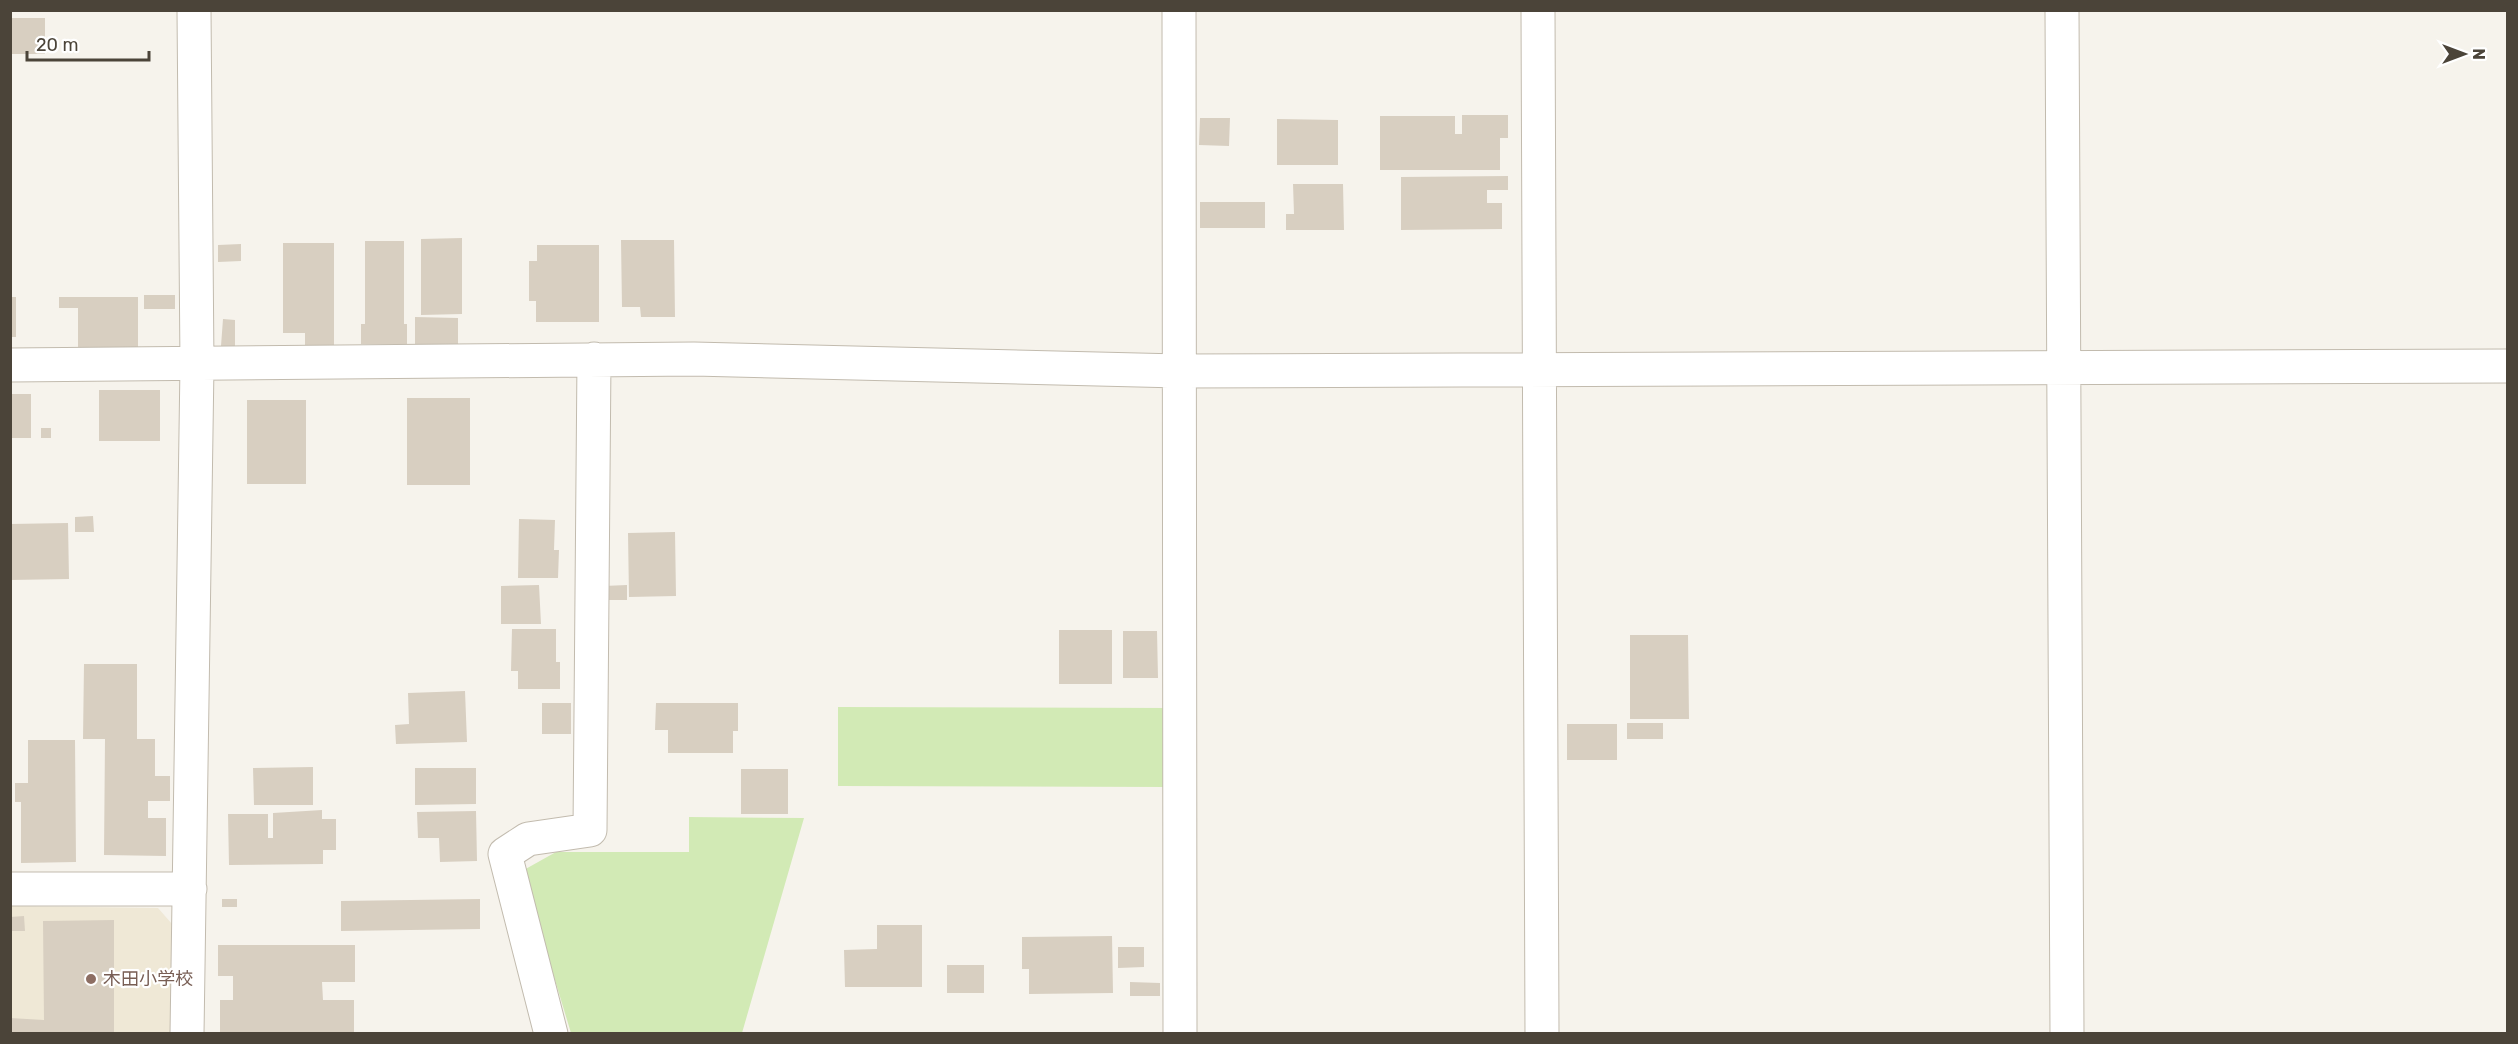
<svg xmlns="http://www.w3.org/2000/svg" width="2518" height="1044" font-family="Rubik,'Noto Sans JP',sans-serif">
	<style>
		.education { fill: #efe8d6 }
		.green { fill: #d2eab5 }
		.building { fill: #d8cfc1 }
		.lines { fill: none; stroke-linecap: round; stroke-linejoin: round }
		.minor-casing { stroke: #c2bbae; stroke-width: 35 }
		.minor { stroke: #fff; stroke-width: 33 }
		.education-dot { fill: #8d6e63; stroke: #fff; stroke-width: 2 }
		.labels { text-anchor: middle; stroke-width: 4.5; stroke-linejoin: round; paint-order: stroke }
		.education-label { font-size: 18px; fill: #785e54; stroke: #fff; text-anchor: start }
	</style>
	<rect width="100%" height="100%" fill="#f6f3ec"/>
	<path class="education" d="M11,906L158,908L172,924L170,1033L11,1034Z"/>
	<path class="green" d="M838,707L1170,708L1169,787L838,786Z
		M689,817L804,818L742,1033H571L522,871L556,852H689Z"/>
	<path class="building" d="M10,18H45V54H10Z
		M1462,115H1508V138H1500V170H1380V116H1455V134H1462Z
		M1200,118H1230L1229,146L1199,145Z
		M1277,119L1338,120V165H1277Z
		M1508,176V190H1487V203H1502V229L1401,230V177Z
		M1293,184H1343L1344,230H1286V214H1294Z
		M1200,202H1265V228H1200Z
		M462,238V314L421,315V239Z
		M621,240H674L675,317H641L640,307H622Z
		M365,241H404V324H407V344H361V324H365Z
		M283,243H334V350H305V333H283Z
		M241,244V261L218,262V245Z
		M537,245H599V322H536V301H529V261H537Z
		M144,295H175V309H144Z
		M10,297H16V337H10Z
		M59,297H138V349H78V308H59Z
		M415,317L458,318V345H415Z
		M223,319L235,320V347L221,346Z
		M99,390H160V441H99Z
		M10,394H31V438H10Z
		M407,398H470V485H407Z
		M247,400H306V484H247Z
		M41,428H51V438H41Z
		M93,516L94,532H75V517Z
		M519,519L555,520L554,550H559L558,578H518Z
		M68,523L69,579L10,580V524Z
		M675,532L676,596L629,597L628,533Z
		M539,585L541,624H501V586Z
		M627,585V600H605L604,586Z
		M512,629H556V662H560V689H518V671H511Z
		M1059,630H1112V684H1059Z
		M1123,631H1157L1158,678H1123Z
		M1630,635H1688L1689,719H1630Z
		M84,664H137V739H155V776H170V801H148V818H166V856L104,855L105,739H83Z
		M465,691L467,742L396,744L395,725L409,724L408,693Z
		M542,703H571V734H542Z
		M656,703H738V731H733V753H668V730H655Z
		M1627,723H1663V739H1627Z
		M1567,724H1617V760H1567Z
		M28,740H75L76,862L21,863V802H15V783H28Z
		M313,767V805H254L253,768Z
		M415,768H476V804L415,805Z
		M741,769H788V814H741Z
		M322,810V819H336V850H323V864L229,865L228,814H268V838H273V813Z
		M476,811L477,861L440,862L439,838H418L417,812Z
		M222,899H237V907H222Z
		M480,899V929L341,931V901Z
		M24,916L25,931H10V917Z
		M114,920V1034H10V1018L44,1020L43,921Z
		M877,925H922V987H845L844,950L877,949Z
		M1112,936L1113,993L1029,994V969H1022V937Z
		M218,945H355V982H322L323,1000H354V1034H220V1000H233V976H218Z
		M1118,947H1144V967L1118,968Z
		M947,965H984V993H947Z
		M1130,982L1160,983V996H1130Z"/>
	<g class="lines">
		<g class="minor-casing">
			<path id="minor" d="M1179,10L1180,1034
				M1538,10L1542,1034
				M2062,10L2067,1034
				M10,365L694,359L1179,371L2508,366
				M10,889H190
				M187,1034L197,365L194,10
				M551,1034L505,854L528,839L590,830L594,359"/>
		</g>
		<use href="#minor" class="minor"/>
	</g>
	<circle class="education-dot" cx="91" cy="979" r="6"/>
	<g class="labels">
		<g class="education-label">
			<text x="103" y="985">木田小学校</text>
		</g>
	</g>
	<rect width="2518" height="1044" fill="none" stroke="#4b4439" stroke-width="24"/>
	<g transform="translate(2464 54) rotate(90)" stroke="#ffffff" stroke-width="4.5" paint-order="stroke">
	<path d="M0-4.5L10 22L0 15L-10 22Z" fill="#4b4439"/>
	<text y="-9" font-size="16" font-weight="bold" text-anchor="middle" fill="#4b4439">N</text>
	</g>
	<path d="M27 51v9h122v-9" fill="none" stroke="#4b4439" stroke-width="3"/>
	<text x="36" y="51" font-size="18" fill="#4b4439" stroke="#ffffff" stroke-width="4.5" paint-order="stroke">20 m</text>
</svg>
